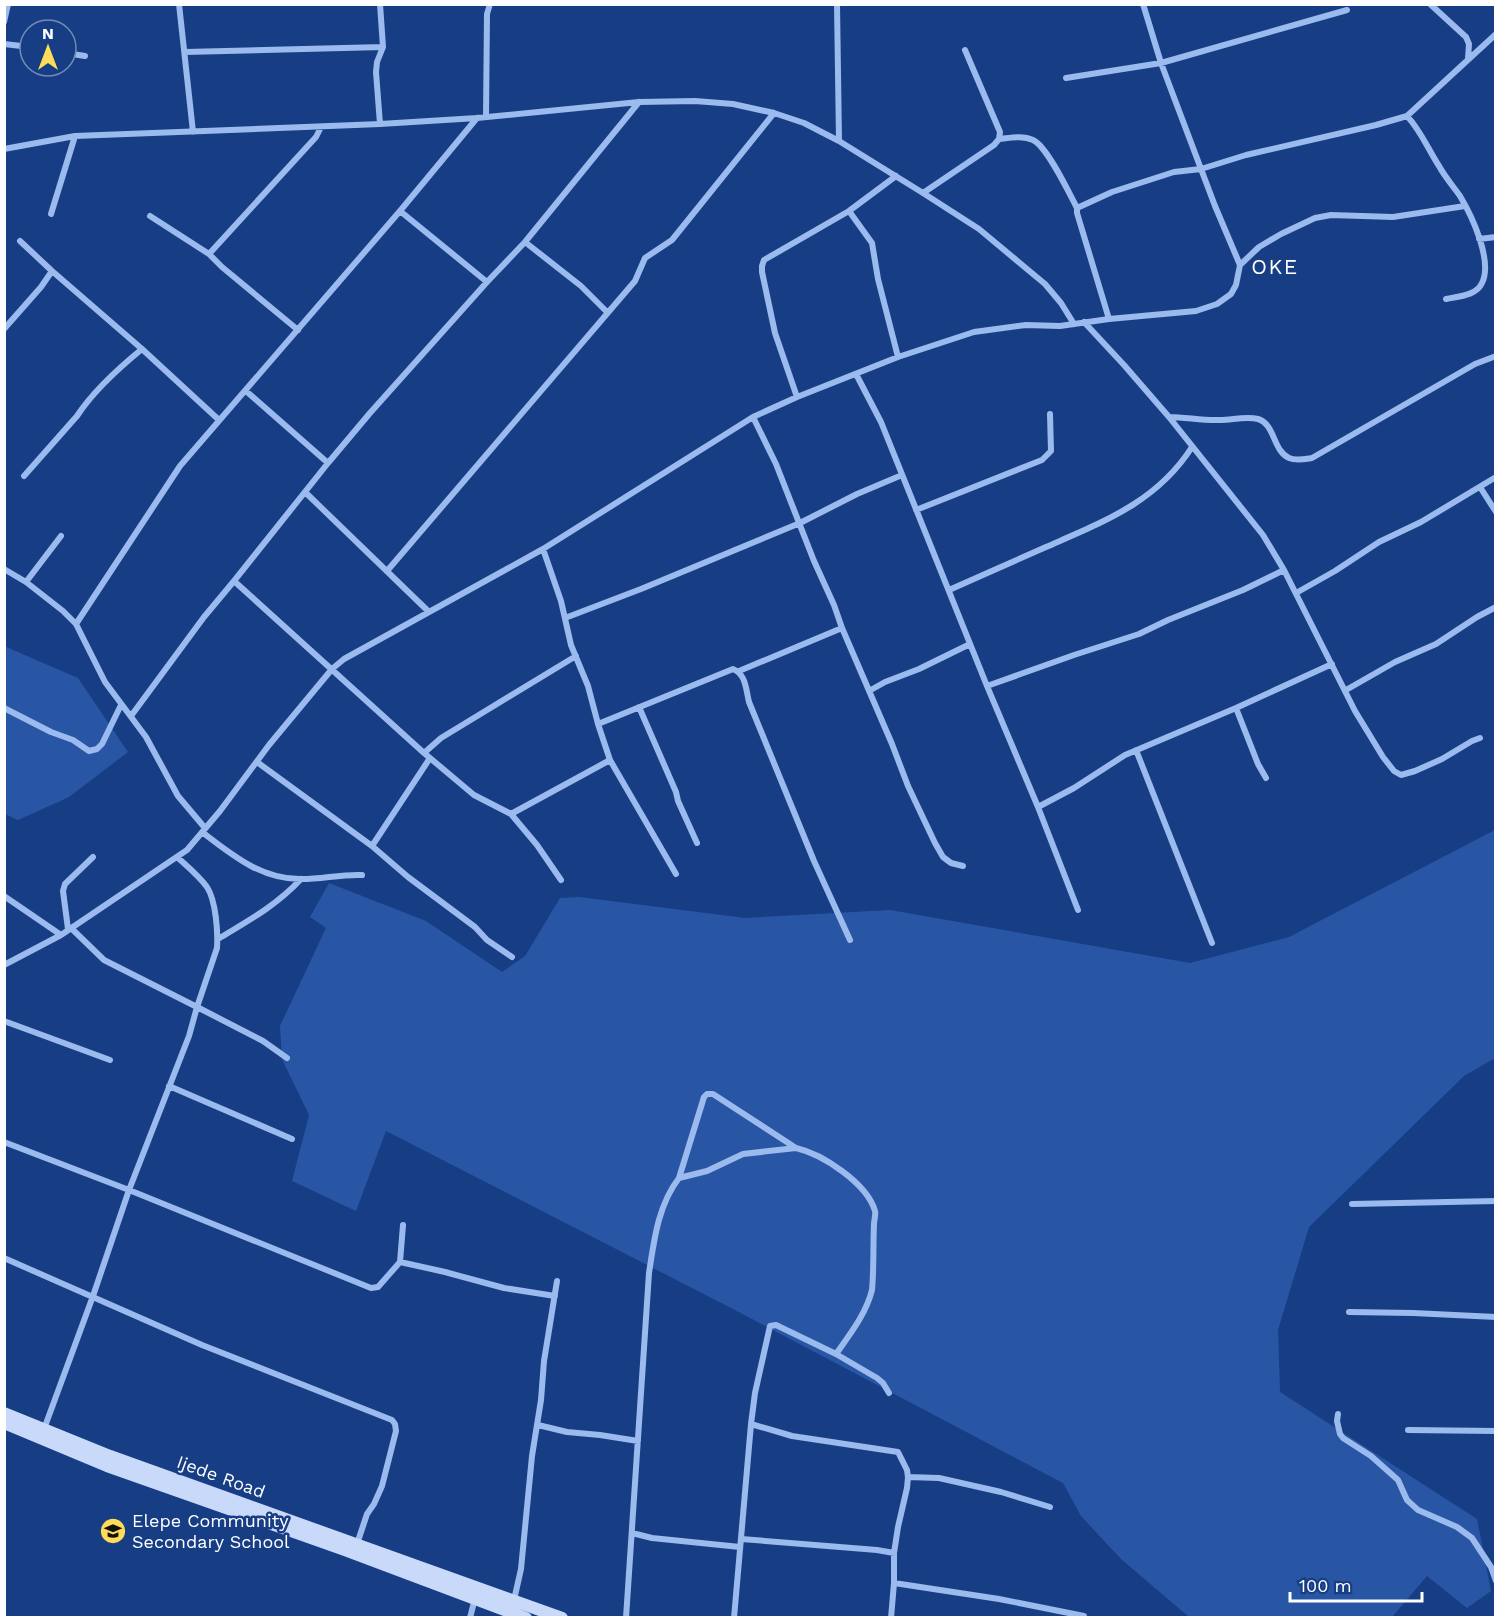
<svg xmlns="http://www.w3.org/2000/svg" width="1500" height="1622" font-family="'Work Sans',sans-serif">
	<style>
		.green { fill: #2956a4 }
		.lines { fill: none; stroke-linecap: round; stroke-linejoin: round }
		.street { stroke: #9bbaed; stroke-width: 6 }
		.secondary { stroke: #c8d9f9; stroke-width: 12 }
		.labels { text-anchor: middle; stroke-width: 5; stroke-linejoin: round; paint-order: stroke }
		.street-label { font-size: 18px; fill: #fff; stroke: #173e85 }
		.poi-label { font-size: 18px; fill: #fff; stroke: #173e85; text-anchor: start }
		.quarter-label { font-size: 21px; letter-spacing: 1.5px; fill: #fff; stroke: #173e85 }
	</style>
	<rect width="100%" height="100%" fill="#173e85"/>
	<path class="green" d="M4,646L78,678L128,752L69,797L18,820L5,814Z
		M1495,830V1058L1464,1076L1309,1227L1278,1330L1280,1392L1477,1519L1491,1591L1467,1608L1427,1576L1392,1617H1189L1121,1559L1081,1516L1063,1483L733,1309L386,1131L356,1211L292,1181L309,1115L282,1059L280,1026L326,928L310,917L329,883L426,921L502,972L525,956L560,898L579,897L745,918L890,910L1190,963L1289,937Z"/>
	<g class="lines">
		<path class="street" d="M179,4L193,132
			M380,4L383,47L377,62L376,72L380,124
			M837,4L839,141
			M1430,4L1466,37L1469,44L1468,59
			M4,22L8,4
			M4,44L30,47
			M185,52L383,47
			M66,53L85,56
			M1066,78L1161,63L1347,10
			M1407,116C1421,131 1428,149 1439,166C1445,177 1453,186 1460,196C1472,216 1493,261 1482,283C1476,296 1459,296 1446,299
			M486,117L487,14L490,4
			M999,139C1010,138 1022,135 1033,140C1047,146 1069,193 1077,208
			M4,149L75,136L380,124L477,118L639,102L695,101L733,104L774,113L804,123L839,141L923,193L979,229L1045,284L1061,303L1074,324
			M923,193L994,145L999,139L1000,132L965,50
			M400,211L487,282
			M849,211L872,243L878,279L898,357
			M51,214L75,136
			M150,216L209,254L222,267L298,330
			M1479,239L1496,237
			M20,241L52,271L142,349L219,420
			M525,242L581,286L607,312
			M209,254L316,137L321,127
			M1240,265L1259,247L1281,234L1315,218L1331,215L1393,217L1465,206
			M1109,319L1077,213V208L1112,192L1174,172L1201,169L1246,155L1376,125L1407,116L1496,34
			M1084,322L1124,365L1169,417L1263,535L1284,570L1355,711L1383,757L1394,771L1401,775L1415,771L1442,759L1472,741L1480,738
			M4,329L41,287L52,271
			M856,374L881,422L987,686L1038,807L1078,910
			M246,391L328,463
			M797,397L775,333L762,272V266L764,260L849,211L896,176
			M753,417L776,464L814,561L834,605L842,628L892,744L908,786L935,843L943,857L951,863L963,866
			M1169,417C1186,417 1203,421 1220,420C1232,420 1246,416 1258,419C1275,424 1273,451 1289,458C1296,461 1305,459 1312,458L1475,364L1496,356
			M24,476L77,416C92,393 120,367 142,349
			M1480,487L1496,512
			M305,492L428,611
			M916,510L1042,460L1051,451L1050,414
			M543,549L561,601L571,645L588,686L598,724L610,760L676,874
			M4,569L26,582L63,611L76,624L105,682L146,737L178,796L205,828
			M387,571L635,281L645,258L672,240L774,113
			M234,581L424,753L474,795L511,814L537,845L561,880
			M26,582L61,536
			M949,590C981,576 1014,561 1046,547C1103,522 1157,502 1192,447
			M1296,593L1335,571L1379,542L1421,522L1496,477
			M565,618L641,589L800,523L857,494L902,475
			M76,624L180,466L400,211L477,118
			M739,671L842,628
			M987,686L1074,655L1139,634L1168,620L1243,590L1284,570
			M1346,690L1395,662L1436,644L1477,617L1496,607
			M869,691L885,682L919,669L970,644
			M639,707L676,792L678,801L697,843
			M4,708L51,732L73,740L89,751L97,749L102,744L121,705
			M1236,708L1258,764L1266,778
			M131,716L204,617L234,581L328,463L370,413L487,282L525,242L639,102
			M598,724L733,669C746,674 746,690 749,702L814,861L850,940
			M1136,750L1212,943
			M424,753L441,738L576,656
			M257,762L372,846L408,877L475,927L487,940L512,957
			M1038,807L1074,788L1125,755L1236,708L1332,664
			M511,814L610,760
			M202,832C232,855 262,880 302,879C322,879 342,874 362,875
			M372,846L430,758
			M177,857C187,866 199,876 207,887C216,901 218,932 217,948L197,1007L263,1041L287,1058
			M4,896L61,935
			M68,929L63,891L65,884L93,857
			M218,939C248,921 277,905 301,879
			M4,965L61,935L187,850L220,811L269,745L332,669L344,659L543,549L753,417L797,397L898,357L974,332L1026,325L1060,326L1109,319L1196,311L1217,304L1231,294L1236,285L1240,265L1215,206L1161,63L1143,4
			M4,1021L110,1060
			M169,1086L292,1139
			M4,1142L129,1190L371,1288L378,1287L400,1262L403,1225
			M679,1178L707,1171L743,1154L796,1148
			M1352,1204L1496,1201
			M4,1258L202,1345L392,1420L395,1424L396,1431L382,1486L374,1504L367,1514L357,1544
			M400,1262L445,1272L504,1288L555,1296
			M1349,1312L1413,1313L1496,1317
			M1338,1414L1337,1421L1340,1434L1343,1438L1371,1456L1398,1480L1407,1500L1418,1510L1457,1527L1472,1538L1491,1567L1496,1581
			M751,1424L792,1436L898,1452L907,1470L908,1477L907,1488L898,1527L894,1553V1583L891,1618
			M538,1425L567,1432L600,1435L638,1441
			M44,1429L93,1296L129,1190L189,1036L197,1007L104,960L71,928
			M1408,1430L1496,1431
			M908,1477L939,1478L1001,1492L1050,1507
			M632,1533L652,1538L740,1547
			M741,1539L877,1550L894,1553
			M894,1583L999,1599L1084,1616
			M514,1600L521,1569L532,1456L541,1400L544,1361L557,1281
			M470,1618L475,1598
			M626,1618L649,1273C654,1241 658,1205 679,1178L704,1097L707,1094H713L796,1148C822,1154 867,1183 875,1211C876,1215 874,1220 874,1224C873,1247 874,1268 872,1290C866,1314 850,1334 836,1354
			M734,1618L751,1424L755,1393L770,1326L776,1325L836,1354L877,1378L883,1383L889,1393"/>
		<path class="secondary" d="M4,1413L110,1456L562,1618
			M4,1423L107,1466L345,1550L526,1618"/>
	</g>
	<defs>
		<g id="school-disc" transform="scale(1.35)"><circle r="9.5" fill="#ffdc57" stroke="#173e85"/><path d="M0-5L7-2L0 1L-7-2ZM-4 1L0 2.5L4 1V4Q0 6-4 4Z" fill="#111"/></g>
	</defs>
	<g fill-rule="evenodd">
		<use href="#school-disc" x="113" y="1531"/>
	</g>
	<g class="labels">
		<g class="street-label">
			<text transform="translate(221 1477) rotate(20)" y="6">Ijede Road</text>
		</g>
		<g class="poi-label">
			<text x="132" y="1527">Elepe Community<tspan x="132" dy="21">Secondary School</tspan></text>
		</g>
		<g class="quarter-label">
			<text x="1275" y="274">OKE</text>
		</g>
	</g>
	<rect width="1500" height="1622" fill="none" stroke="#ffffff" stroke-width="12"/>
	<g transform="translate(48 48)"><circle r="28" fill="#173e85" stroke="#748bb6" stroke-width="1.5"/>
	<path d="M0-4.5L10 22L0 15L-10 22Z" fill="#ffdc57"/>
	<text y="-9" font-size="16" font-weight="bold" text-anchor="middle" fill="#ffffff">N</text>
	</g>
	<path d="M1290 1592v9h132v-9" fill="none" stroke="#ffffff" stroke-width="3"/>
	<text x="1299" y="1592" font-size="18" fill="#ffffff" stroke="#173e85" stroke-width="4.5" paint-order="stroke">100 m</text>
</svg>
